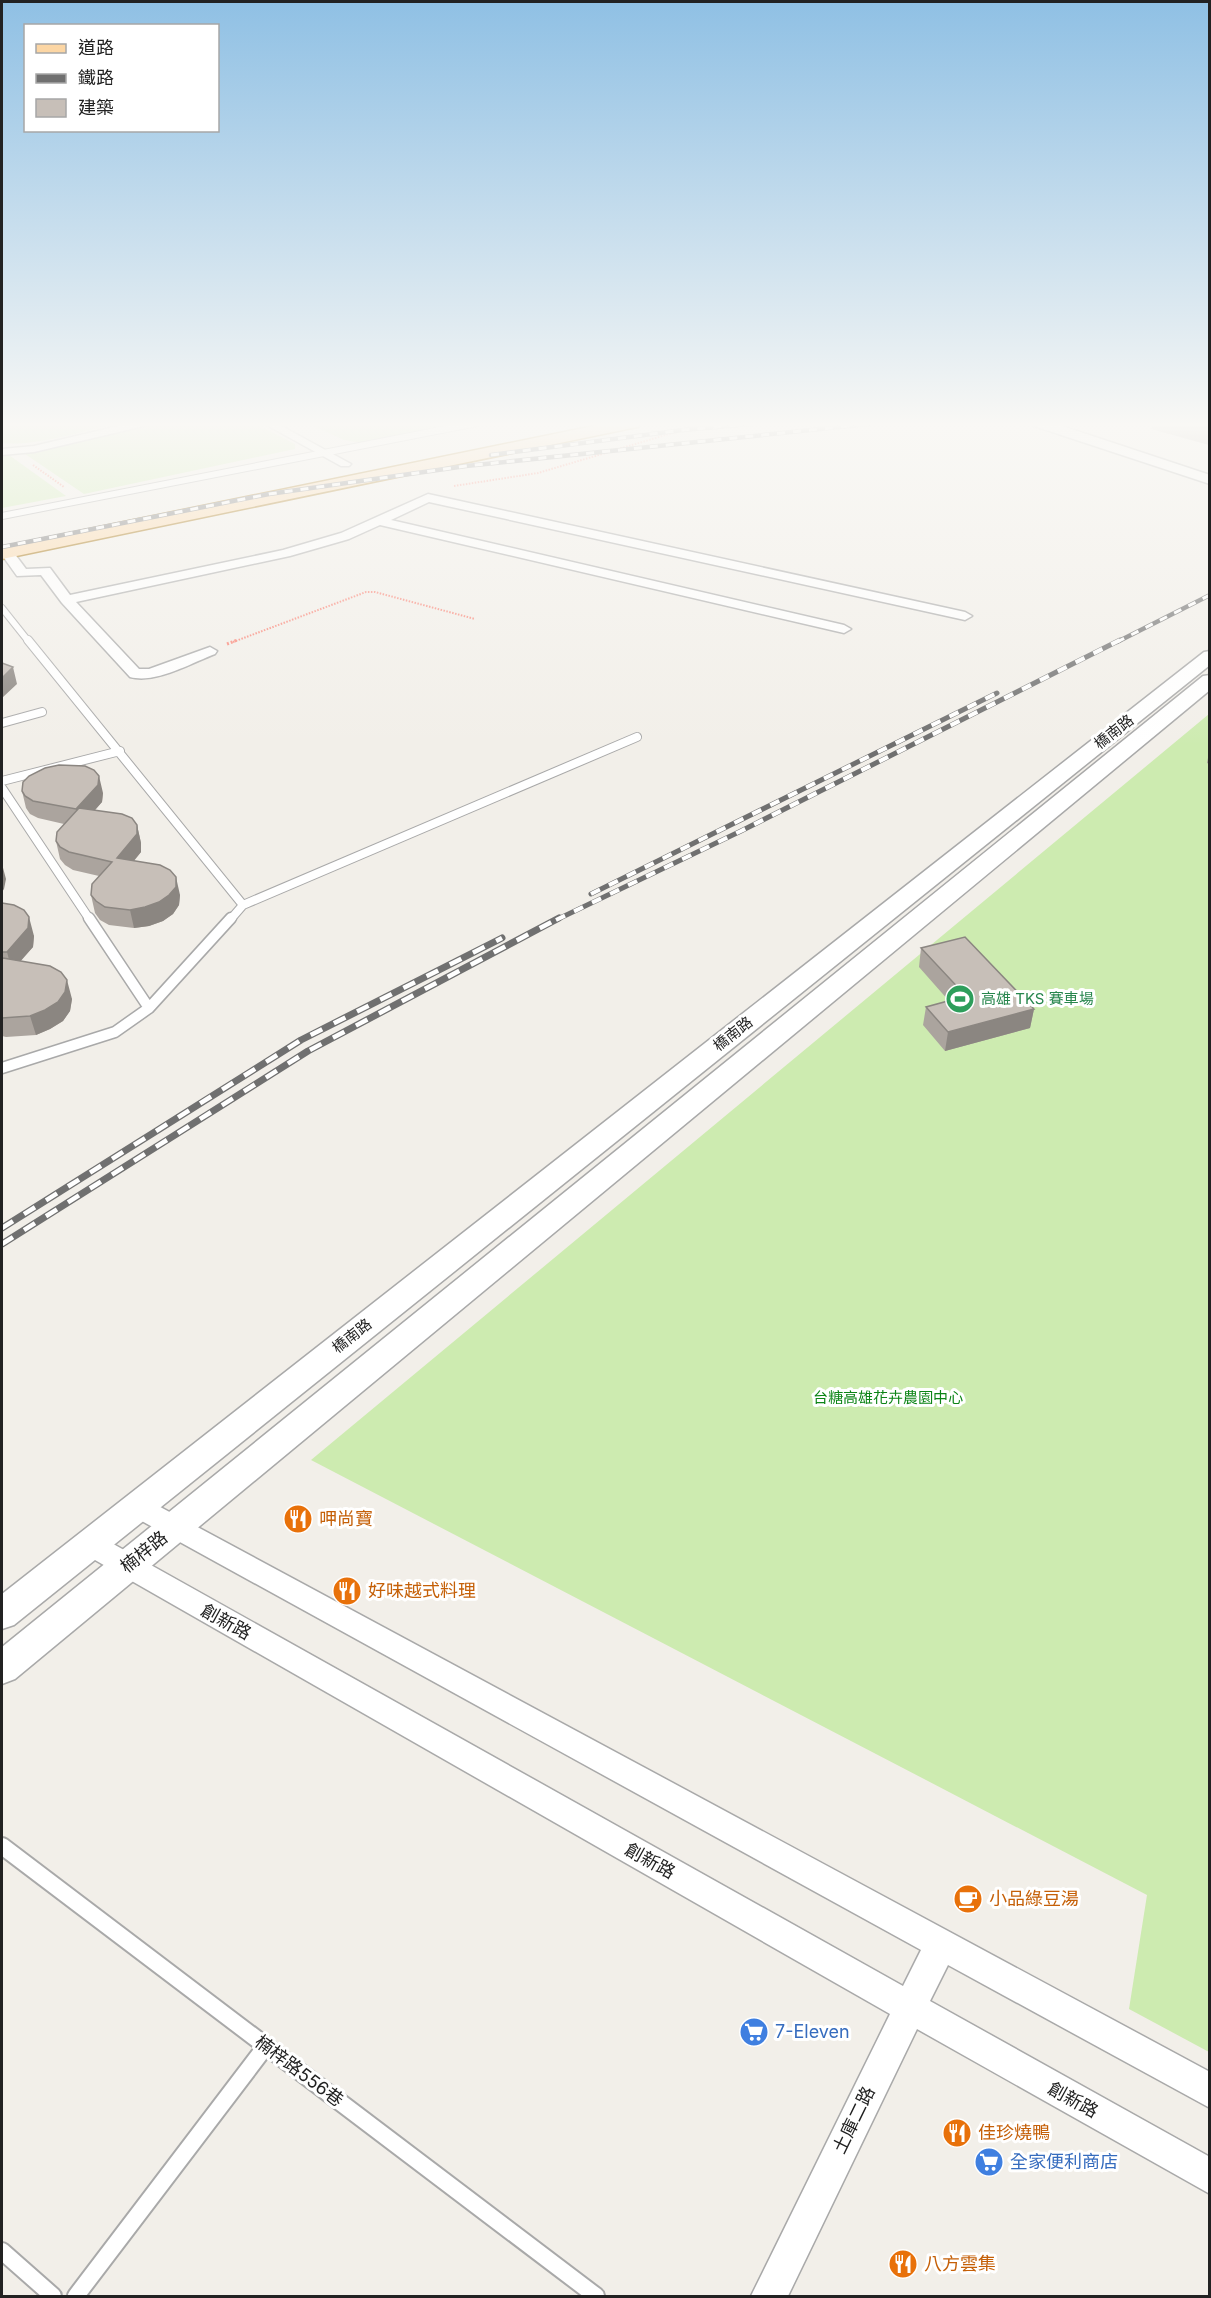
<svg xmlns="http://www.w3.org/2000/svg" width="1211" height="2298" font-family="Inter,'Noto Sans TC',sans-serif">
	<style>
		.grass { fill: #cdebb0 }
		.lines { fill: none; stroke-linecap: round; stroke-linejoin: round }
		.service-far3-casing { stroke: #a9a9a9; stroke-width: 8 }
		.service-far2-casing { stroke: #a9a9a9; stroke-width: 10 }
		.service-far1-casing { stroke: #a9a9a9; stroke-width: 13 }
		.service-casing { stroke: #a9a9a9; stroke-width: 20 }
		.minor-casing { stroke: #a9a9a9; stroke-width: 3 }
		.tertiary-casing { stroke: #a9a9a9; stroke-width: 3 }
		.primary-casing { stroke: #a06b00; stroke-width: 3 }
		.path-far1 { stroke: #fa8072; stroke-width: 2; stroke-dasharray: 1.5 1.5; stroke-linecap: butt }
		.path { stroke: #fa8072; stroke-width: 3; stroke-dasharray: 2 2; stroke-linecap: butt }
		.service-far3 { stroke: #fff; stroke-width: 6 }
		.service-far2 { stroke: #fff; stroke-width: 8 }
		.service-far1 { stroke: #fff; stroke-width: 10 }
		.service { stroke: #fff; stroke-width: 16 }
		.minor { fill: #fff; fill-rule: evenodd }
		.tertiary { fill: #fff; fill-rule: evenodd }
		.primary { fill: #fcd6a4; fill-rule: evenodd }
		.rail-far2-casing { stroke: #707070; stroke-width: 4.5 }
		.rail-far1-casing { stroke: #707070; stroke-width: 5 }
		.rail-casing { stroke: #707070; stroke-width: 7 }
		.rail-far2 { stroke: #fff; stroke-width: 3; stroke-dasharray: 8; stroke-linecap: butt }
		.rail-far1 { stroke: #fff; stroke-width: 4; stroke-dasharray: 10; stroke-linecap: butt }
		.rail { stroke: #fff; stroke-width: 4.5; stroke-dasharray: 13; stroke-linecap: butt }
		.wall { fill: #aba49e }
		.shaded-wall { fill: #8b8681 }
		.building { fill: #c7bfb8; stroke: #8b8681; stroke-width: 1.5 }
		.labels { text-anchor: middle; stroke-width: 6; stroke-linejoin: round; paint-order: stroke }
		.street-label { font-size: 15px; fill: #222; stroke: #fff }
		.leisure-label { font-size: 15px; fill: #27864d; stroke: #fff; text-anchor: start }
		.park-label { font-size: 15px; fill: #0c8416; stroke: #fff }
		.near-food-label { font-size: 18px; fill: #c56008; stroke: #fff; text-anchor: start }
		.near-street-label { font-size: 18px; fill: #222; stroke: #fff }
		.near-shop-label { font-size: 18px; fill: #366cbe; stroke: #fff; text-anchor: start }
	</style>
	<rect width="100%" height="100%" fill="#f2efe9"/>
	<path class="grass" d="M2,423H120C86,430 35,447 2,443Z
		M157,423H254L295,444V449L84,494L25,454Z
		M307,423H465L362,443L344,440Z
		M2,454L9,455L66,496L2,508Z
		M1209,714V2052L1129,2009L1147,1895L311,1460Z"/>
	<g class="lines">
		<g class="service-far3-casing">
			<path id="service-far3" d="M2,516L477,423
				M2,608L29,642"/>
		</g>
		<g class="service-far2-casing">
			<path id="service-far2" d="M28,640L243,905
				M2,723L42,712
				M2,781L120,751
				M2,788L90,920
				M230,920L243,905L637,737"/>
		</g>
		<g class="service-far1-casing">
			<path id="service-far1" d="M89,918L149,1008
				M2,1068L115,1032L149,1008L231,918"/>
		</g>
		<g class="service-casing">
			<path id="service" d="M2,1846L596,2296
				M2,2251L53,2296
				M76,2296L266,2046"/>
		</g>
		<g class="minor-casing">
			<path id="minor" d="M131,423H149L148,425L34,452L2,455V449L34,446Z
				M263,423H276L351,464L349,466H341Z
				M428,494L965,612L972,616L965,620L429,502L391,520L844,625L851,629L844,633L380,525L349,539L290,556L76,602L139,669H149L210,647L217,651L215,654C191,663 156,684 130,677L62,603L41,575L17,576L2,555V549H11L26,569L50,568L70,595L283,550L341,533Z
				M138,1495L1210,2072V2108L948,1965L930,2001L1210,2157V2194L917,2029L788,2296H751L890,2014L81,1552L77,1544L81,1536L90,1533L99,1536L903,1986L921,1950L129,1514L125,1506L129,1498Z"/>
		</g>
		<g class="tertiary-casing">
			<path id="tertiary" d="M1032,423H1053L1210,475V484L1034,426Z
				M1210,651V665L14,1625L2,1629V1594L1204,652Z
				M1210,675V690L15,1679L2,1684V1647L1203,676Z"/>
		</g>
		<g class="primary-casing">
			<path id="primary" d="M608,423H641L638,427L632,428L2,559V547Z"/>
		</g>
		<path class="path-far1" d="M33,465L64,487
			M454,486L538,473L706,423
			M233,642L366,592H375L475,619"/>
		<path class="path" d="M227,644L237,640"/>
		<use href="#service-far3" class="service-far3"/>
		<use href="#service-far2" class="service-far2"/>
		<use href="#service-far1" class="service-far1"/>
		<use href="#service" class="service"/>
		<use href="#minor" class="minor"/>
		<use href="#tertiary" class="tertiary"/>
		<use href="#primary" class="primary"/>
		<g class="rail-far2-casing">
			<path id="rail-far2" d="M491,455L683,430L762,423
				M2,547L269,494L466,466L878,423
				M1117,642L1210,595"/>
		</g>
		<g class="rail-far1-casing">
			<path id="rail-far1" d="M591,894L997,693
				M556,920L741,831L1120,640"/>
		</g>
		<g class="rail-casing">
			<path id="rail" d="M2,1228L301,1040L502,938
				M2,1244L308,1051L559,918"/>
		</g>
		<use href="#rail-far2" class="rail-far2"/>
		<use href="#rail-far1" class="rail-far1"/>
		<use href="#rail" class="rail"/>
	</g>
	<path class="wall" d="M1153,423H1209V445L1151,429Z
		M1209,753V764L1207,763Z
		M22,791L103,793L102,802L95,810L137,825L141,843V852L134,861L180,895L179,905L173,914L163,921L149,926L134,928L109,925L100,920L95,913L91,895L99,876L73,870L65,865L60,859L56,841L64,824L38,818L30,814L26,808Z
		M2,903L34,936L33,947L20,961L72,999L70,1011L63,1021L50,1029L36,1035L6,1037L2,1036Z
		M921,948L1034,1009L1030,1028L945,1051L923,1025L926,1007L949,1001L919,967Z"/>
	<path class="shaded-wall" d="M13,667L17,684L2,698V678Z
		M99,776L103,793L102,802L80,827L76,809Z
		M137,825L141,843V852L121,876L117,858Z
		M2,864L6,879L4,889L2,892Z
		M176,877L180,895L179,905L173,914L163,921L149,926L134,928L130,910Z
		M29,917L34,936L33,947L12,971L7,952Z
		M67,980L72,999L70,1011L63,1021L50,1029L36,1035L30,1016Z
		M1034,1009L1030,1028L945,1051L948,1032Z"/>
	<path class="building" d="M1189,423H1209V428Z
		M2,663L13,667L2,678Z
		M59,765L85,766L94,770L99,776L98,785L76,809L33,801L25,796L22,791L23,782L29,776L45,768Z
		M79,808L122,814L132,818L137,825V834L117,858L160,865L170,870L176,877V887L169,895L159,902L145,907L130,910L105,907L96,901L91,895L92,884L112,862L69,852L60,847L56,841L57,832Z
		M2,903L14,905L24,910L29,917L28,928L7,952H2Z
		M965,937L1034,1009L948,1032L926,1007L966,996L921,948Z
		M3,958L50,966L61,972L67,980L65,992L58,1002L45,1010L30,1016L2,1018V960Z"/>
	<linearGradient id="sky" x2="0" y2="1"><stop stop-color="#8fc0e4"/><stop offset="0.57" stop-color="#f9f8f5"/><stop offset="1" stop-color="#f9f8f5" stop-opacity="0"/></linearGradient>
	<rect width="1211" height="745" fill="url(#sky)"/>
	<defs>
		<g id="stadium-disc" transform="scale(1.5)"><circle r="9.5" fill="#2e9e5b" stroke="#fff"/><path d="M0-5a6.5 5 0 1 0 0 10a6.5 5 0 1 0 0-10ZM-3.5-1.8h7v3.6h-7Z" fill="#fff"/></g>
		<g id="restaurant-disc" transform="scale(1.5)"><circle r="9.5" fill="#e8710a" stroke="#fff"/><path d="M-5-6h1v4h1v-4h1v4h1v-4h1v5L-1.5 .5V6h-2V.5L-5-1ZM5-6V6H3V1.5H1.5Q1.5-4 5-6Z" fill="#fff"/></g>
		<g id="cafe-disc" transform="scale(1.5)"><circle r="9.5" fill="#e8710a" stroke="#fff"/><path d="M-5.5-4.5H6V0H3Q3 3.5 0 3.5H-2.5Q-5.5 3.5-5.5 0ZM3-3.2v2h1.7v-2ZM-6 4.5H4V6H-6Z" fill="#fff"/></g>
		<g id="supermarket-disc" transform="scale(1.5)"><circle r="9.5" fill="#3f7fe0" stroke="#fff"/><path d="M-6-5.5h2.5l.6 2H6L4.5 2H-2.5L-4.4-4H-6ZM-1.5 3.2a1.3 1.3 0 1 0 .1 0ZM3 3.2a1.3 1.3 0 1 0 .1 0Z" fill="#fff"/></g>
	</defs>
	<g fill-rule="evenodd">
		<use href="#stadium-disc" x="960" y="999"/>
		<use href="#restaurant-disc" x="298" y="1519"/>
		<use href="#restaurant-disc" x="347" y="1591"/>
		<use href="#cafe-disc" x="968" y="1899"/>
		<use href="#supermarket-disc" x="754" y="2032"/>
		<use href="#restaurant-disc" x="957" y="2133"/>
		<use href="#supermarket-disc" x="989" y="2162"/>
		<use href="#restaurant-disc" x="903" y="2264"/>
	</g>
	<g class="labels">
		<g class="street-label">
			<text transform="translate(1114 732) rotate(-38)" y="5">橋南路</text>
			<text transform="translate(733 1034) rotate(-38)" y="5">橋南路</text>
			<text transform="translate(352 1336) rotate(-38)" y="5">橋南路</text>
		</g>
		<g class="leisure-label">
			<text x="981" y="1004">高雄 TKS 賽車場</text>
		</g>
		<g class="park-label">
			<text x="888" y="1403">台糖高雄花卉農園中心</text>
		</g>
		<g class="near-food-label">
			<text x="319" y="1525">呷尚寶</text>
			<text x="368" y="1597">好味越式料理</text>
			<text x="989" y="1905">小品綠豆湯</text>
			<text x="978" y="2139">佳珍燒鴨</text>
			<text x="924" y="2270">八方雲集</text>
		</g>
		<g class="near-street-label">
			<text transform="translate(144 1552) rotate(-39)" y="6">楠梓路</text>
			<text transform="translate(226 1622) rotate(29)" y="6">創新路</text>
			<text transform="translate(650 1861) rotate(29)" y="6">創新路</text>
			<text transform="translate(299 2071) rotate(37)" y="6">楠梓路556巷</text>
			<text transform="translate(1073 2100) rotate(29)" y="6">創新路</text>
			<text transform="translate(854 2120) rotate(-64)" y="6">土庫二路</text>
		</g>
		<g class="near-shop-label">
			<text x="775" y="2038">7-Eleven</text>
			<text x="1010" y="2168">全家便利商店</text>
		</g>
	</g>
	<rect width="1211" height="2298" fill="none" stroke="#222222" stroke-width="6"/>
	<rect x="24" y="24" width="195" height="108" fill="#ffffff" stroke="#a7a7a7" stroke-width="1.5"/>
	<rect x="36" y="44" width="30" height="9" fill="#fcd6a4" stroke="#a7a7a7" stroke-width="1.5"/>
	<text x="78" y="54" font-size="18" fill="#222222">道路</text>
	<rect x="36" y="74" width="30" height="9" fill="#707070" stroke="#a7a7a7" stroke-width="1.5"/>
	<text x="78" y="84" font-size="18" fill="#222222">鐵路</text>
	<rect x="36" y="99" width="30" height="18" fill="#c7bfb8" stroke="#a7a7a7" stroke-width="1.5"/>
	<text x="78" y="114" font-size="18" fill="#222222">建築</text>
</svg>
